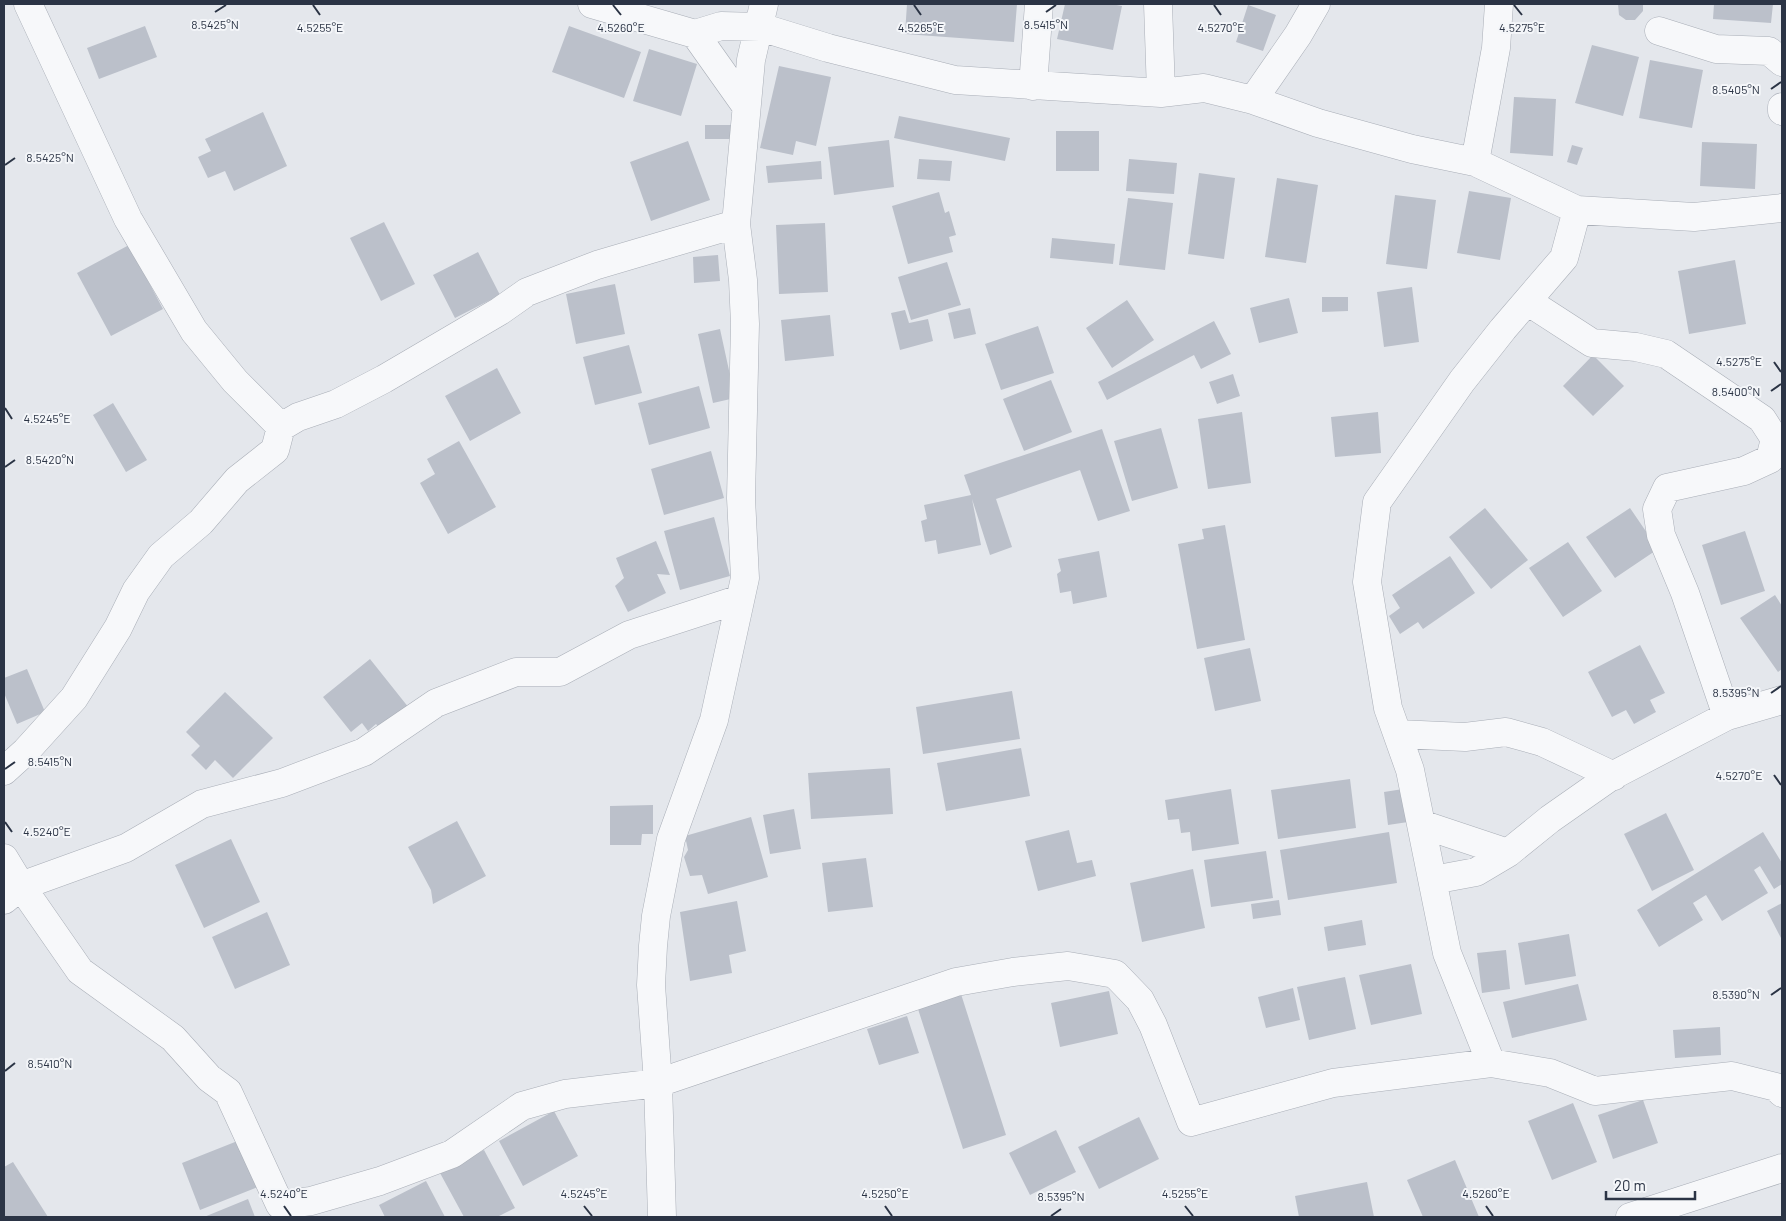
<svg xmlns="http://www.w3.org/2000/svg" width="1786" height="1221" font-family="Barlow,sans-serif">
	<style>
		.building { fill: #bbc0ca }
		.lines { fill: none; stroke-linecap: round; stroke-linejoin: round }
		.minor-casing { stroke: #a9aeb7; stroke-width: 29 }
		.minor { stroke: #f7f8fa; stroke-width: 28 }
		.ticks { fill: none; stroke: #2b3445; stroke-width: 2 }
		.ticks-label { font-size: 12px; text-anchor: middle; fill: #2b3445; stroke: #f4f6f9; stroke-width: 4; stroke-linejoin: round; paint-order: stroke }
	</style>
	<rect width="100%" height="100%" fill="#e4e7ec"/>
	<path class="building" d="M907,4H1017L1014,42L905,34Z
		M1065,4H1111L1122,6L1113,50L1057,39Z
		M1618,4H1643V11L1635,20H1626L1619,15Z
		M1714,4H1773L1771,23L1713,19Z
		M1248,5L1276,15L1263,51L1236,42Z
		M145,26L157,57L99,79L87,48Z
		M569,26L641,52L624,98L552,72Z
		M1592,45L1639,57L1623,116L1575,103Z
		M649,49L697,64L681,116L633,101Z
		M1650,60L1703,70L1692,128L1639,118Z
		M779,66L831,77L816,146L796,141L793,155L760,148Z
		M1514,97L1556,99L1553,156L1510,153Z
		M263,112L287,166L234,191L225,171L208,178L198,157L211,151L205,139Z
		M899,116L1010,138L1005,161L894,138Z
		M705,125H731L730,139H705Z
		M1056,131H1099V171H1056Z
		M889,140L894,187L834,195L828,147Z
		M688,141L710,200L651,221L630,162Z
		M1702,142L1757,144L1755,189L1700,186Z
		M1572,145L1583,148L1577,165L1567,162Z
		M919,159L952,161L950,181L917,179Z
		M1129,159L1177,163L1174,194L1126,191Z
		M821,161L822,179L768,183L766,166Z
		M1199,173L1235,178L1224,259L1188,254Z
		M1277,178L1318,185L1306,263L1265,257Z
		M1469,191L1511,198L1500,260L1457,253Z
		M939,192L945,213L949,211L956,235L949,237L953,252L908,264L892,206Z
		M1395,195L1436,200L1427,269L1386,264Z
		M1128,198L1173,203L1165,270L1119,265Z
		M384,222L415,284L381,301L350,238Z
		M825,223L828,292L779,294L776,225Z
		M1052,238L1115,244L1113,264L1050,258Z
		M129,245L163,309L111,336L77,273Z
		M478,252L500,295L455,318L433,275Z
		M718,255L720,281L694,283L693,257Z
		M1735,260L1746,324L1689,334L1678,271Z
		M947,262L961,305L911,320L898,277Z
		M615,284L625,334L576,344L566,294Z
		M1412,287L1419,342L1384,347L1377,292Z
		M1322,297H1348V311L1322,312Z
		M1289,298L1298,333L1259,343L1250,308Z
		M1127,300L1154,340L1112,368L1086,328Z
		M970,308L976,334L954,339L948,313Z
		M905,310L909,323L928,319L933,341L900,350L891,313Z
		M830,315L834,356L785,361L781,320Z
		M1214,321L1231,354L1201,369L1194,355L1107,400L1098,382Z
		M1038,326L1054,373L1001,390L985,344Z
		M720,329L735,398L713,403L698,334Z
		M629,345L642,393L595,405L583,357Z
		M1593,355L1624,386L1593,416L1563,386Z
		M497,368L521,413L470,441L445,396Z
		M1233,374L1240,396L1217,404L1209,382Z
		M1051,380L1072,432L1024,451L1003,399Z
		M699,386L710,428L649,445L638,403Z
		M113,403L147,460L126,472L93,415Z
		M1242,412L1251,483L1208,489L1198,419Z
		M1378,412L1381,453L1335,457L1331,417Z
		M1161,428L1178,488L1132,501L1114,441Z
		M1102,429L1130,511L1098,521L1080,470L996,499L1012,547L990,555L972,499L981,545L938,554L936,540L925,542L921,521L927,519L924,505L971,495L964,475Z
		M459,441L496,507L448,534L420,483L435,474L427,459Z
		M711,451L724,498L664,515L651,469Z
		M1485,508L1528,560L1491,589L1449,537Z
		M1630,508L1658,549L1615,578L1586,537Z
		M714,517L730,576L680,590L664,531Z
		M1225,525L1245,640L1197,649L1178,544L1204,539L1202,529Z
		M1745,531L1765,591L1721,605L1702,545Z
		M656,541L670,575L657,574L666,593L628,612L615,586L624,578L616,558Z
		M1568,542L1602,591L1563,617L1529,568Z
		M1099,551L1107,597L1073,604L1071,591L1060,593L1057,574L1061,571L1058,559Z
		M1450,556L1475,593L1423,629L1418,622L1400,634L1389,616L1400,608L1392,595Z
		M1775,595L1782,606V669L1778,672L1740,618Z
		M1640,645L1665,693L1650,700L1656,712L1634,724L1626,710L1612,717L1588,672Z
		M1250,648L1261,701L1215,711L1204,658Z
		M370,659L409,708L381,730L376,724L368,731L362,723L351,732L323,697Z
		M27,669L45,712L17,724L4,693V678Z
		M1012,691L1020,739L923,754L916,707Z
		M225,692L273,738L233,778L215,760L206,770L191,755L200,746L186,732Z
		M1021,748L1030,796L946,811L937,763Z
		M890,768L893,814L811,819L808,773Z
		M1350,779L1356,828L1278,839L1271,790Z
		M1231,789L1239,844L1192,851L1190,832L1181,833L1179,819L1168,820L1165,800Z
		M1403,789L1408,822L1388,825L1384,792Z
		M653,805V834H642L641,845H610V806Z
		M794,809L801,849L770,854L763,815Z
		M1666,813L1694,870L1652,891L1624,834Z
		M751,817L768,877L708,894L702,875L690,876L684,857L688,850L685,836Z
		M457,821L486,876L433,904L431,890L408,847Z
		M1069,830L1077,863L1092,860L1096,876L1038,891L1025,841Z
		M1389,832L1397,883L1288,900L1280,850Z
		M1763,832L1782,863V884L1774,889L1760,866L1754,870L1768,893L1722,921L1706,895L1693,903L1703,920L1659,947L1637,910Z
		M231,839L260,902L204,928L175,865Z
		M1266,851L1273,898L1211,907L1204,860Z
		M866,858L873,907L828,912L822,863Z
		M1193,869L1205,928L1142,942L1130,883Z
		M1279,900L1281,915L1253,919L1251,904Z
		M737,901L746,951L729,955L732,973L690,981L680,912Z
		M1782,903V940L1767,911Z
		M267,912L290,965L235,989L212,937Z
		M1362,920L1366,945L1328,951L1324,927Z
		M1569,934L1576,976L1525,985L1518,943Z
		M1506,950L1510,989L1482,993L1477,953Z
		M1411,964L1422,1014L1371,1025L1359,975Z
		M1345,977L1356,1029L1309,1040L1297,987Z
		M1578,984L1587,1020L1512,1038L1503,1002Z
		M1293,988L1300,1020L1266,1028L1258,997Z
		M1109,991L1118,1034L1060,1047L1051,1003Z
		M961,994L1006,1135L963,1149L918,1009Z
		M907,1016L919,1053L879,1065L867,1029Z
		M1720,1027L1721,1055L1675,1058L1673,1030Z
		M1643,1100L1658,1143L1613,1159L1598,1115Z
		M1573,1103L1597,1162L1552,1180L1528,1121Z
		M554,1111L578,1156L523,1186L499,1141Z
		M1139,1117L1159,1159L1099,1189L1078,1147Z
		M1056,1130L1076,1172L1030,1195L1009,1153Z
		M240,1140L258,1187L200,1210L182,1163Z
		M484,1150L515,1208L497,1217H464L440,1173Z
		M1455,1160L1479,1217H1423L1407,1180Z
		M13,1162L48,1217H4V1167Z
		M426,1181L445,1217H385L379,1205Z
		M1367,1182L1374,1217H1299L1295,1196Z
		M248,1199L255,1217H204Z"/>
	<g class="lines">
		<g class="minor-casing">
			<path id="minor" d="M28,4L128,219L194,331L235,381L281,427
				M592,4L695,34L721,26L760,27L828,48L955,80L1161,93L1204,88L1253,100L1318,123L1412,149L1475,162L1577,210L1694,217L1782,208
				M1158,4L1161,93
				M1659,31L1716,49L1769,51L1782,62
				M695,34L746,106
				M1033,86L1039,4
				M1253,100L1298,35L1316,4
				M1782,107V111
				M1475,162L1496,48L1499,4
				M1527,301L1592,343L1636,347L1666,354L1762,419L1775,439L1770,459L1744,471L1667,488L1657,509L1661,535L1685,593L1727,716
				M740,599L629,635L560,672H516L436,703L364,752L282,783L202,804L126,848L21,886L80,971L173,1038L209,1078L228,1092L280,1205L311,1201L380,1181L452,1154L522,1106L565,1094L658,1083L956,982L1013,972L1068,966L1115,974L1140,1000L1153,1025L1191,1122L1333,1083L1491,1063L1550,1073L1595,1091L1732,1076L1776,1087L1782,1093
				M1398,734L1465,737L1506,732L1542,742L1614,776
				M4,771L26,751L74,698L118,628L136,591L161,556L201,522L237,480L275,450L281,427L298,417L336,404L384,379L500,311L527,292L597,265L736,224
				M1421,824L1508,853
				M4,858L21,886L4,900
				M1433,880L1476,872L1508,853L1550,819L1610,777L1727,716L1782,700
				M1491,1063L1447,953L1410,770L1388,708L1367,582L1377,502L1462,381L1503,329L1564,258L1577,210
				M662,1217L658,1083L651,985L653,946L656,916L671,839L714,720L745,578L741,498L745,324L743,280L736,224L751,60L764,4
				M1630,1217L1782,1168"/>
		</g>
		<use href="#minor" class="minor"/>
	</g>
	<path class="ticks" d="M313,5L320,15M613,5L621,15M914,5L921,15M1214,5L1221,15M1514,5L1522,15M215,12L226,5M1046,12L1056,5M1771,89L1781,82M5,165L15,158M1774,362L1781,372M1771,391L1781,384M5,408L12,419M5,467L15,460M1771,693L1781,686M5,769L15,762M1774,775L1781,785M5,822L12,832M1771,995L1781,988M5,1071L15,1063M284,1206L291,1216M584,1206L592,1216M885,1206L892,1216M1185,1206L1193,1216M1486,1206L1493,1216M1051,1216L1061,1209"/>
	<g class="ticks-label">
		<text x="215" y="29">8.5425°N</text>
		<text x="1046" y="29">8.5415°N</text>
		<text x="320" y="32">4.5255°E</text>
		<text x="621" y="32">4.5260°E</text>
		<text x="921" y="32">4.5265°E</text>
		<text x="1221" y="32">4.5270°E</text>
		<text x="1522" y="32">4.5275°E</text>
		<text x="1736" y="94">8.5405°N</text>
		<text x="50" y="162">8.5425°N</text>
		<text x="1739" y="366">4.5275°E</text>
		<text x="1736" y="396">8.5400°N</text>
		<text x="47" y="423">4.5245°E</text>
		<text x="50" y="464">8.5420°N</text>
		<text x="1736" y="697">8.5395°N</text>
		<text x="50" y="766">8.5415°N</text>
		<text x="1739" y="780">4.5270°E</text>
		<text x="47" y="836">4.5240°E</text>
		<text x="1736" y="999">8.5390°N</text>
		<text x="50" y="1068">8.5410°N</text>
		<text x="284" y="1198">4.5240°E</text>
		<text x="584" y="1198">4.5245°E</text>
		<text x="885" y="1198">4.5250°E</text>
		<text x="1185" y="1198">4.5255°E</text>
		<text x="1486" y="1198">4.5260°E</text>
		<text x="1061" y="1201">8.5395°N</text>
	</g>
	<rect width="1786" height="1221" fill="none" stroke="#2b3445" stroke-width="10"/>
	<path d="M1606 1191v8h89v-8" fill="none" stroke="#2b3445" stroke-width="2.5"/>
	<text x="1614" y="1191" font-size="15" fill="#2b3445" stroke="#f4f6f9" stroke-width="4" paint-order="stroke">20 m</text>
</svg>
